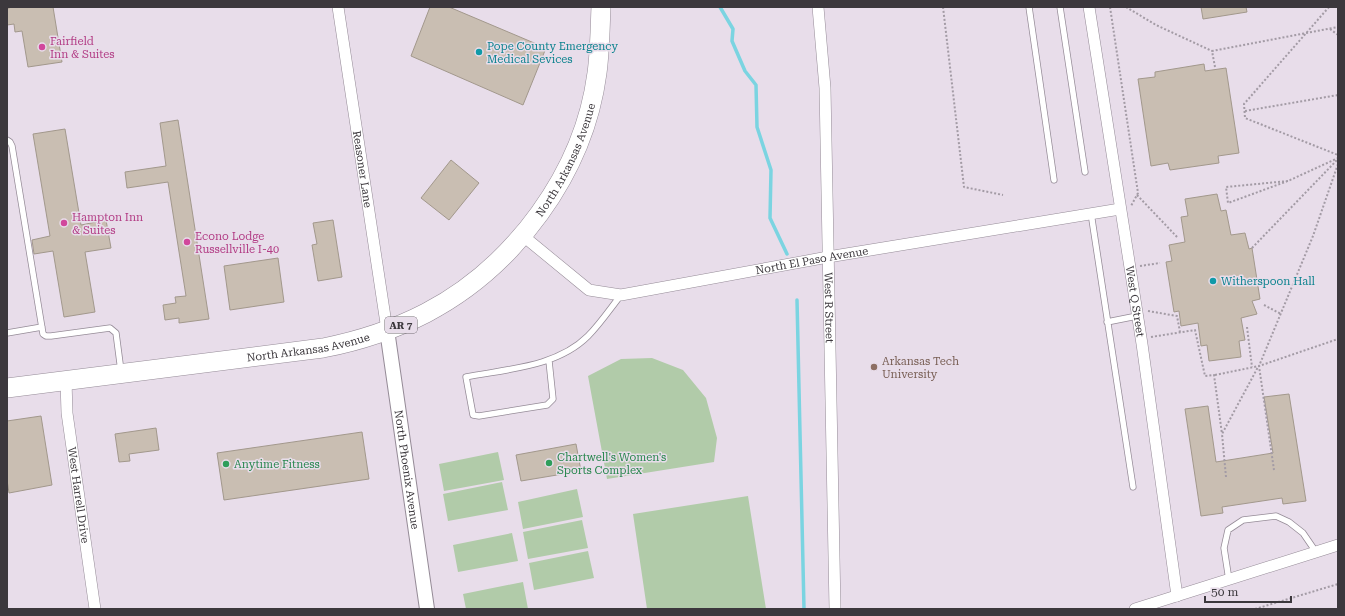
<svg xmlns="http://www.w3.org/2000/svg" width="1345" height="616" font-family="'Roboto Serif',serif">
	<style>
		.green { fill: #b1cba9 }
		.lines { fill: none; stroke-linecap: round; stroke-linejoin: round }
		.stream { stroke: #7bd4e1; stroke-width: 3.5 }
		.building { fill: #c9beb2; stroke: #a2988c }
		.service-casing { stroke: #958b97; stroke-width: 7 }
		.minor-casing { stroke: #958b97; stroke-width: 12 }
		.tertiary-casing { stroke: #958b97; stroke-width: 16 }
		.trunk-casing { stroke: #958b97; stroke-width: 20 }
		.path { stroke: #a39ba5; stroke-width: 2; stroke-dasharray: 2 2; stroke-linecap: butt }
		.service { stroke: #fff; stroke-width: 5.5 }
		.minor { stroke: #fff; stroke-width: 11 }
		.tertiary { stroke: #fff; stroke-width: 14 }
		.trunk { stroke: #fff; stroke-width: 19 }
		.hotel-dot { fill: #d1479c; stroke: #e8ddea; stroke-width: 1.5 }
		.culture-dot { fill: #0f9aa8; stroke: #e8ddea; stroke-width: 1.5 }
		.education-dot { fill: #8d6e63; stroke: #e8ddea; stroke-width: 1.5 }
		.leisure-dot { fill: #2e9e5b; stroke: #e8ddea; stroke-width: 1.5 }
		.labels { text-anchor: middle; stroke-width: 3; stroke-linejoin: round; paint-order: stroke }
		.shield { fill: #e8ddea; stroke: #706a71; stroke-width: 1 }
		.shield-label { font-size: 10px; font-weight: bold; fill: #3c383d }
		.hotel-label { font-size: 11px; fill: #b23c85; stroke: #e8ddea; text-anchor: start }
		.culture-label { font-size: 11px; fill: #0d838f; stroke: #e8ddea; text-anchor: start }
		.street-label { font-size: 11px; fill: #3c383d; stroke: #e8ddea }
		.education-label { font-size: 11px; fill: #785e54; stroke: #e8ddea; text-anchor: start }
		.leisure-label { font-size: 11px; fill: #27864d; stroke: #e8ddea; text-anchor: start }
	</style>
	<rect width="100%" height="100%" fill="#e8ddea"/>
	<path class="green" d="M652,358L683,370L706,398L717,438L714,462L607,479L588,376L621,359Z
		M498,452L504,480L444,491L439,464Z
		M502,482L508,510L448,521L443,494Z
		M577,489L583,517L523,529L518,502Z
		M748,496L766,609H647L633,514Z
		M582,520L588,548L528,559L523,532Z
		M512,533L518,561L458,572L453,545Z
		M588,551L594,578L534,590L529,563Z
		M523,582L528,609H466L463,594Z"/>
	<g class="lines">
		<path class="stream" d="M720,7L733,29L732,41L745,71L756,85L757,127L771,170L770,218L787,254
			M797,300L804,609"/>
	</g>
	<path class="building" d="M11,7H53L62,62L28,67L22,31L15,32L14,24L7,25V9Z
		M430,7H449L546,48L523,105L411,56Z
		M1201,7H1246L1247,12L1203,19Z
		M1204,64L1205,71L1226,68L1239,153L1218,156L1219,163L1170,170L1168,163L1151,166L1138,79L1155,77V72Z
		M178,120L209,319L179,323V318L165,320L163,305L176,303L175,297L186,296L168,182L127,188L125,172L166,166L160,123Z
		M65,129L81,225L106,220L111,248L85,252L95,312L64,317L53,251L34,254L32,240L50,236L33,134Z
		M451,160L479,183L449,220L421,198Z
		M1217,194L1221,211L1226,210L1231,235L1245,233L1249,249L1252,248L1260,299L1252,301L1257,314L1241,318L1245,340L1239,341L1241,357L1209,361L1207,345L1201,346L1198,323L1181,326L1179,311L1174,312L1166,262L1172,261L1169,245L1185,242L1181,217L1188,216L1185,199Z
		M333,220L342,277L318,281L312,245L317,244L313,223Z
		M278,258L284,302L230,310L224,266Z
		M1289,394L1306,501L1283,504L1282,498L1222,507L1223,513L1201,516L1185,409L1208,406L1216,462L1273,453L1264,397Z
		M41,416L52,485L9,493L7,480V421Z
		M156,428L159,450L129,454L130,461L119,462L115,434Z
		M362,432L369,479L224,500L217,453Z
		M576,444L581,471L521,481L516,455Z"/>
	<g class="lines">
		<g class="service-casing">
			<path id="service" d="M1029,7L1054,180
				M1060,7L1085,172
				M7,140L10,142L12,146L43,334L46,336H51L110,328L116,333L121,371
				M1091,213L1133,487
				M1107,322L1137,316
				M7,333L42,327
				M549,361L553,399L547,405L479,416L473,415L466,377C507,369 557,367 588,336C600,324 610,309 621,295
				M1229,580L1224,548L1228,530L1243,520L1276,516L1289,522L1303,533L1316,552"/>
		</g>
		<g class="minor-casing">
			<g id="minor">
				<path id="s1" d="M338,7L387,330"/>
				<path id="s2" d="M818,7L825,88L835,609"/>
				<path id="s3" d="M1089,7L1142,344L1177,596"/>
				<path id="s4" d="M522,235L589,290L621,295L828,257L1120,209"/>
				<path id="s5" d="M66,381L67,413L95,609"/>
				<path d="M1135,609L1338,545"/>
			</g>
		</g>
		<g class="tertiary-casing">
			<g id="tertiary">
				<path id="s6" d="M387,330L427,609"/>
			</g>
		</g>
		<g class="trunk-casing">
			<g id="trunk">
				<path id="s7" d="M7,388L323,348C359,341 393,330 426,313C514,267 584,173 597,73C600,51 600,29 601,7"/>
			</g>
		</g>
		<path class="path" d="M943,7L964,187L1003,195
			M1110,7L1138,193L1131,206
			M1126,7L1156,25L1212,51
			M1329,7L1244,104L1245,118L1338,155
			M1330,29L1338,35
			M1215,67L1212,51L1338,27
			M1245,111L1338,95
			M1288,181L1226,187L1228,203L1288,181L1338,158
			M1137,195L1178,238
			M1252,248L1338,159
			M1140,266L1160,263
			M1264,305L1281,314
			M1148,311L1177,316L1180,332
			M1247,327L1252,367
			M1151,337L1195,330L1205,376L1214,375L1222,434
			M1215,375L1259,366L1338,339
			M1274,470L1259,366L1313,236L1338,164
			M1226,477L1222,434L1258,367
			M1255,609L1338,584"/>
		<use href="#service" class="service"/>
		<use href="#minor" class="minor"/>
		<use href="#tertiary" class="tertiary"/>
		<use href="#trunk" class="trunk"/>
	</g>
	<g class="hotel-dot">
		<circle cx="42" cy="47" r="4"/>
		<circle cx="64" cy="223" r="4"/>
		<circle cx="187" cy="242" r="4"/>
	</g>
	<g class="culture-dot">
		<circle cx="479" cy="52" r="4"/>
		<circle cx="1213" cy="281" r="4"/>
	</g>
	<circle class="education-dot" cx="874" cy="367" r="4"/>
	<g class="leisure-dot">
		<circle cx="549" cy="463" r="4"/>
		<circle cx="226" cy="464" r="4"/>
	</g>
	<g class="labels">
		<rect class="shield" x="385" y="317" width="32" height="16" rx="3"/>
		<g class="shield-label">
			<text x="401" y="329">AR 7</text>
		</g>
		<g class="hotel-label">
			<text x="50" y="45">Fairfield<tspan x="50" dy="13">Inn &amp; Suites</tspan></text>
			<text x="72" y="221">Hampton Inn<tspan x="72" dy="13">&amp; Suites</tspan></text>
			<text x="195" y="240">Econo Lodge<tspan x="195" dy="13">Russellville I-40</tspan></text>
		</g>
		<g class="culture-label">
			<text x="487" y="50">Pope County Emergency<tspan x="487" dy="13">Medical Sevices</tspan></text>
			<text x="1221" y="285">Witherspoon Hall</text>
		</g>
		<g class="street-label">
			<text dy="4" stroke="none"><textPath href="#s7" startOffset="640">North Arkansas Avenue</textPath></text>
			<text dy="4" stroke="none"><textPath href="#s1" startOffset="164">Reasoner Lane</textPath></text>
			<text dy="4" stroke="none"><textPath href="#s4" startOffset="313">North El Paso Avenue</textPath></text>
			<text dy="4" stroke="none"><textPath href="#s3" startOffset="298">West Q Street</textPath></text>
			<text dy="4" stroke="none"><textPath href="#s2" startOffset="301">West R Street</textPath></text>
			<text dy="4" stroke="none"><textPath href="#s7" startOffset="304">North Arkansas Avenue</textPath></text>
			<text dy="4" stroke="none"><textPath href="#s6" startOffset="141">North Phoenix Avenue</textPath></text>
			<text dy="4" stroke="none"><textPath href="#s5" startOffset="115">West Harrell Drive</textPath></text>
		</g>
		<g class="education-label">
			<text x="882" y="365">Arkansas Tech<tspan x="882" dy="13">University</tspan></text>
		</g>
		<g class="leisure-label">
			<text x="557" y="461">Chartwell's Women's<tspan x="557" dy="13">Sports Complex</tspan></text>
			<text x="234" y="468">Anytime Fitness</text>
		</g>
	</g>
	<rect width="1345" height="616" fill="none" stroke="#3c383d" stroke-width="16"/>
	<path d="M1205 596v6h86v-6" fill="none" stroke="#3c383d" stroke-width="2"/>
	<text x="1211" y="596" font-size="12" fill="#3c383d" stroke="#e8ddea" stroke-width="3" paint-order="stroke">50 m</text>
</svg>
